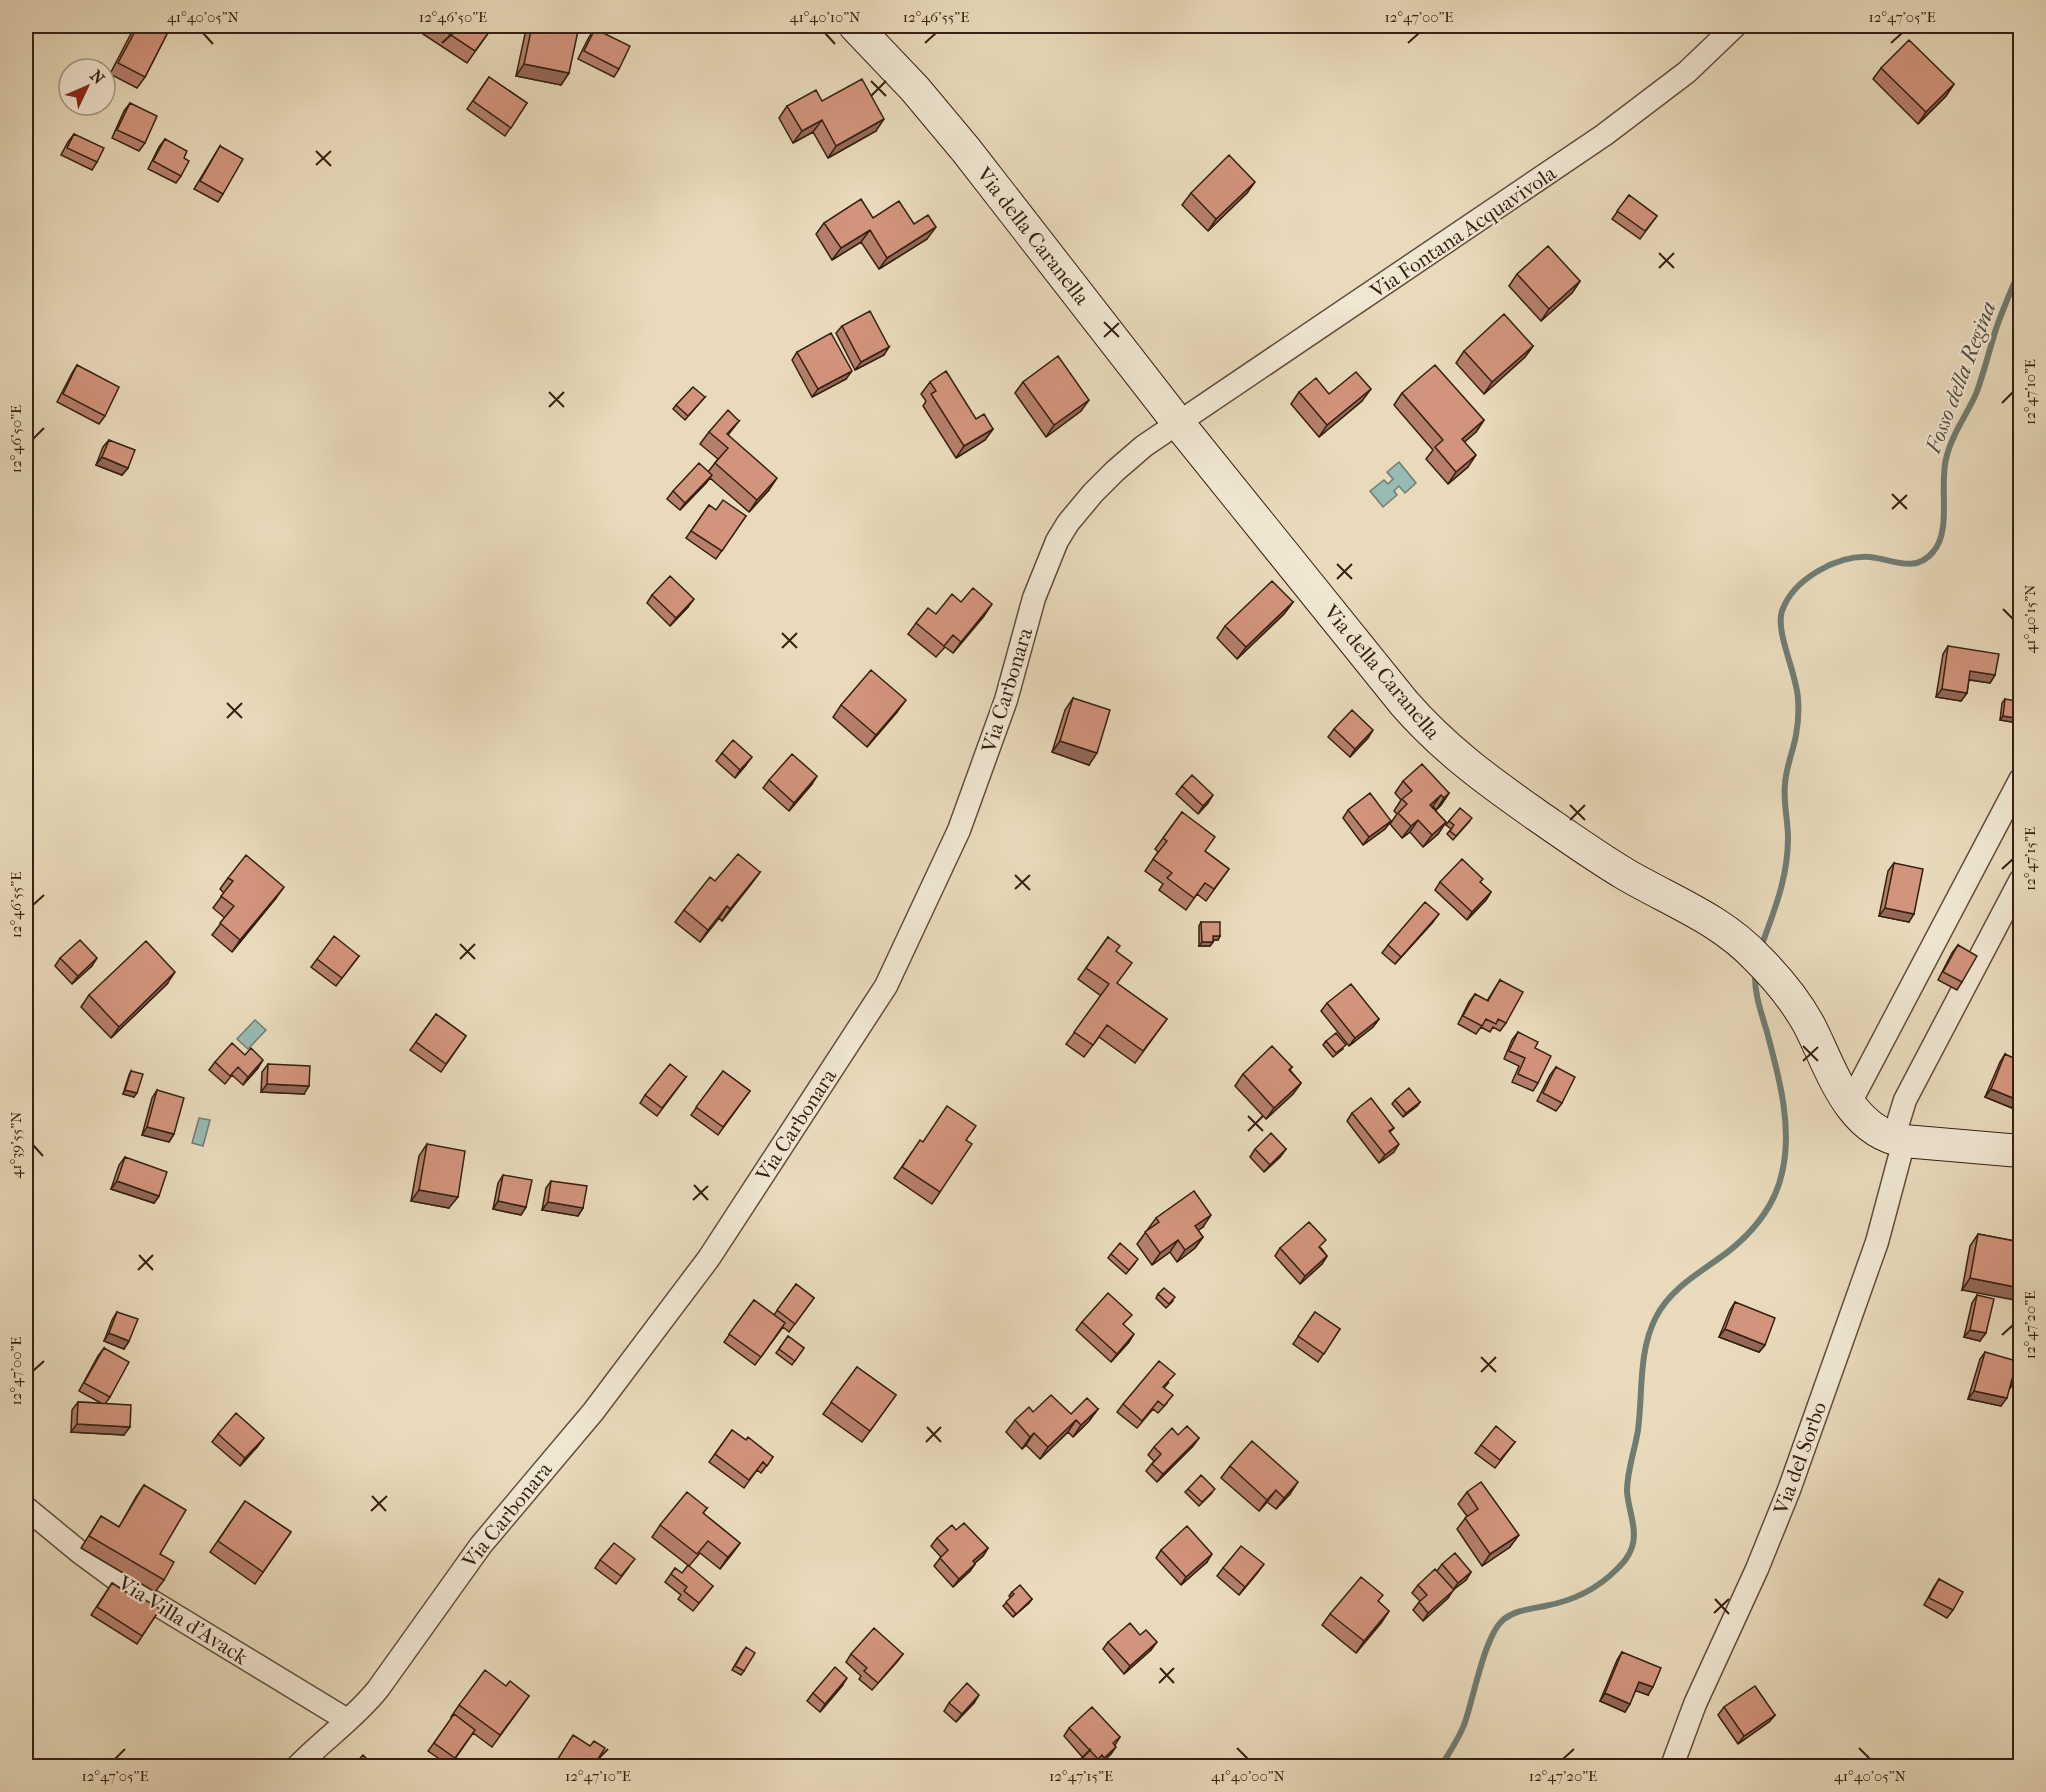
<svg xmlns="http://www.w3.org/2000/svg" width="2046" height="1792" font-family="'IM FELL French Canon',serif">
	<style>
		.water { fill: #97bab2; stroke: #707c72; stroke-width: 1.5 }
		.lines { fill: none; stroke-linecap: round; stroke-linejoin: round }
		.stream { stroke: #707c72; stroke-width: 6 }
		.minor-casing { stroke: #624e3c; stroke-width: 25 }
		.secondary-casing { stroke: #362012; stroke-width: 34 }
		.minor { stroke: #f0e7d3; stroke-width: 22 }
		.secondary { stroke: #f0e7d3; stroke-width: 32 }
		.wall { fill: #b57f6b; stroke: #362012; stroke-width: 1.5 }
		.shaded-wall { fill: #936857; stroke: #362012; stroke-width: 1.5 }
		.building { fill: #d2947c; stroke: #362012; stroke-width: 1.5 }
		.ticks { fill: none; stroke: #362012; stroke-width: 2 }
		.labels { text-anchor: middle; stroke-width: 4.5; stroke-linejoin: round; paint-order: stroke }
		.street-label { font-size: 21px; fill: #362012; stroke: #f0e7d3 }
		.water-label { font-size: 22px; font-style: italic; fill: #534e42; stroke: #f0e7d3 }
		.neatline { fill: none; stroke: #362012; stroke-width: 2 }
		.ticks-label { font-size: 15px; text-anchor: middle; fill: #362012 }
	</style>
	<rect width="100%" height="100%" fill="#e8dabb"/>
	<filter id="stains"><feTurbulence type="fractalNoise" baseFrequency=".00333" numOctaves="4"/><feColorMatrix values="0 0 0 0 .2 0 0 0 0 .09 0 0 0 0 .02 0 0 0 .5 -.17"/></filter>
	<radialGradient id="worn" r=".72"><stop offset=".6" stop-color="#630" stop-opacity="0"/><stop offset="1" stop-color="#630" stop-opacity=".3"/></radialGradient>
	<path class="water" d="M1399,462L1416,483L1405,493L1399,486L1394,491L1397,495L1383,507L1370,491L1384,480L1388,484L1393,479L1387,472Z
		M255,1020L266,1030L248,1049L237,1039Z
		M199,1118L210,1120L203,1146L192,1143Z"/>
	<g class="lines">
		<path class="stream" d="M1761,947C1774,911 1788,878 1788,838C1788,820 1783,802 1785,784C1786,767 1793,752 1796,735C1798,724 1799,711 1798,699C1797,674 1775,632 1782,611C1793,579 1837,555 1870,557C1892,559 1915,574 1933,552C1952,531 1939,487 1946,459C1951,436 1966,416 1976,394C1984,373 1989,351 1996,329C2003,309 2011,290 2020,270
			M1441,1766C1449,1753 1458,1740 1464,1725C1474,1698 1484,1635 1504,1619C1516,1610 1531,1609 1545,1606C1572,1601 1596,1590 1616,1570C1623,1563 1629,1557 1632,1547C1638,1530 1628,1509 1627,1491C1627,1470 1635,1450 1638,1430C1643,1392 1638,1352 1656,1317C1671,1287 1703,1271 1729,1251C1754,1231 1775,1205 1782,1173C1793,1127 1779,1077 1767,1032C1761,1012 1754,993 1755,972"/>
		<g class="minor-casing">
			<path id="minor" d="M1850,1103L2020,780
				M1893,1139L1905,1100L2020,881
				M26,1508L82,1554L120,1582L347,1720
				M298,1766C324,1739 355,1718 378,1689L481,1545L593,1412L709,1258L886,986L959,830L1006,700L1034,598L1057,541L1068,523L1093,493L1115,471L1144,446L1604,135L1687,72L1735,26
				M1672,1766L1695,1704L1757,1569L1789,1490L1877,1242L1904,1141"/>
		</g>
		<g class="secondary-casing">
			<path id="secondary" d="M855,26L915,89L966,150L1179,424L1404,703C1444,749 1488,781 1538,816C1567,836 1595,856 1625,874C1671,901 1721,919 1758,959C1777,978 1795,1000 1808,1023C1831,1066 1847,1131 1904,1141L2020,1151"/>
		</g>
		<use href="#minor" class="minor"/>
		<use href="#secondary" class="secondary"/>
	</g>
	<path class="wall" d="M135,26H171L145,77L137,88L110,74Z
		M429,26H479L489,32L467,63L423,34Z
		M531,26H550L569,73L561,85L516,76L525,34Z
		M595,29L619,69L614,77L578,59L589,37Z
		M1881,68L1954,84L1946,96L1918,124L1873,79Z
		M489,77L527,103L505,136L467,109Z
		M822,101L876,131L828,158L813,132L793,143L779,118L787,106Z
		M130,103L145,143L139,151L112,138L124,111Z
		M74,134L97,162L92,170L61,155L68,142Z
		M165,139L184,158L181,176L176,183L148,169L159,147Z
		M220,146L223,194L218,202L194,189Z
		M1191,193H1247L1208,231L1182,205Z
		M1629,195L1657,216L1640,239L1612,219Z
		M873,218L914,224L927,239L879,269L861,242L832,260L816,234L824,223Z
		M1517,274L1580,281L1572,293L1541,321L1509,286Z
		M842,326L884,355L855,370L836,333Z
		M1533,346L1525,357L1484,394L1456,363L1464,351Z
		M797,352L846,379L812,397L792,360Z
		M77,365L105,416L99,424L57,402L72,373Z
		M930,382L976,419L993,429L985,440L956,458L923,406L926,401L921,394Z
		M1023,382L1081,411L1046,437L1015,393Z
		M1299,392L1329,394L1362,401L1319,437L1291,404Z
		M1402,393L1484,420L1476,432L1464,442L1468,467L1448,484L1426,459L1433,450L1394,405Z
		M705,397L685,420L673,409L676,405Z
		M739,421L728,435L769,490L749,512L710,478L706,483L680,510L667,499L673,491L708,472L718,459L700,444L709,432Z
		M109,440L128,468L122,475L96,465L103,447Z
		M709,505L716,510L746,516L716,559L686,538Z
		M652,595L688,607L670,626L647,603Z
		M961,602L984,616L953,653L945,647L936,657L908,634L916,623Z
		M1293,602L1284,614L1237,659L1217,638L1225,626Z
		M1948,646L1995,675L1990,683L1969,680L1967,693L1961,701L1936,697L1943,654Z
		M1073,698L1089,765L1052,752L1065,710Z
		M2005,699L2015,718L2012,722L2000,720L2002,703Z
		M841,705L897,712L867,747L833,717Z
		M1334,729L1368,738L1350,757L1328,737Z
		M722,753L746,765L735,778L716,761Z
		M769,780L812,784L789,811L763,788Z
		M1403,781L1449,793L1441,805L1436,810L1433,806L1432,807L1446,822L1438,834L1423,847L1410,832L1402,838L1390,824L1397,814L1394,811L1401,800L1395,793Z
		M1182,786L1208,803L1198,814L1176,794Z
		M1348,810L1391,821L1385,829L1363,845L1343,818Z
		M1182,812L1205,851L1229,869L1206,901L1197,894L1186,910L1159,890L1163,884L1145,871L1158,852L1155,849Z
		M1449,821L1469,822L1453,840L1447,834L1451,829L1446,825Z
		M1894,863L1909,922L1879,916L1888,871Z
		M760,872L722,921L719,918L700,942L675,922L684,910L715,881Z
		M228,878L276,898L232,952L212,935L225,918L213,908L224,893L220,889Z
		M1440,882L1481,883L1491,892L1486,900L1467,920L1435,890Z
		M1201,922L1220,936L1218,940H1213V942L1210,946H1199V926Z
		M1433,922L1395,964L1382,953L1388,945Z
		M1108,937L1116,951L1117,984L1167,1019L1135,1063L1099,1037L1084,1057L1066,1044L1101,996L1078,979Z
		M1958,945L1962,982L1957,990L1938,980L1952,953Z
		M359,956L336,986L311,967L317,959Z
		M60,958L92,966L72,984L55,966Z
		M1500,980L1506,1023L1500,1031L1493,1027L1490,1032L1481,1027L1476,1034L1458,1024L1469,1002L1475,994L1487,1001Z
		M167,984L111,1038L81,1007L89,995Z
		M1327,1003L1379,1019L1373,1027L1349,1046L1321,1011Z
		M436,1014L466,1036L441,1072L410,1050Z
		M1518,1032L1535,1048L1538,1083L1533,1091L1512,1082L1519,1066L1504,1059L1512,1040Z
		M1326,1041L1343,1049L1333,1057L1323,1045Z
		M2005,1054L2017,1110L1985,1097L2000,1062Z
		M245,1055L258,1068L243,1085L232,1075L225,1084L209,1070L215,1062Z
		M268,1064L304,1094L261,1092L262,1072Z
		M1292,1067L1290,1070L1301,1083L1293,1094L1266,1119L1235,1086L1243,1074Z
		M1556,1067L1562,1103L1556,1111L1537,1101L1550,1075Z
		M131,1071L134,1097L123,1094L129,1075Z
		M723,1071L750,1091L718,1135L691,1115Z
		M686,1077L657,1116L640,1103L645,1095Z
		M157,1090L174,1134L169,1142L142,1135L152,1098Z
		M1395,1100L1420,1102L1417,1106L1403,1117L1392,1104Z
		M1352,1113L1394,1128L1390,1132L1394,1152L1379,1163L1347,1121Z
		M966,1140L940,1192L932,1204L894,1178L912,1152L923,1142Z
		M427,1144L449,1208L411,1201L419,1156Z
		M1255,1149H1286L1280,1157L1264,1172L1250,1157Z
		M125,1157L159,1196L154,1203L111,1189L119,1165Z
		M503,1175L526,1207L521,1215L493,1209L498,1183Z
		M551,1181L583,1208L578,1216L542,1210L546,1188Z
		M1156,1218L1203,1227L1198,1230L1203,1237L1195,1248L1177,1262L1170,1252L1152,1265L1137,1244Z
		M1978,1234L2020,1242L1962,1290L1970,1246Z
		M1280,1248H1321L1327,1256L1322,1264L1300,1284L1275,1256Z
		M1111,1254L1135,1263L1126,1274L1108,1258Z
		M796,1284L814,1298L789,1332L783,1327L755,1365L724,1342L754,1300L774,1315Z
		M1158,1294L1173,1301L1166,1308L1156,1298Z
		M1977,1295L1980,1341L1964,1337L1972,1303Z
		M1735,1302L1765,1345L1759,1352L1719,1337L1730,1310Z
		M117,1312L129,1341L124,1349L104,1341L112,1320Z
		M1315,1312L1340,1329L1318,1362L1293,1344Z
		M1082,1322L1129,1342L1111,1362L1076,1330Z
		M788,1336L804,1348L792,1365L776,1353Z
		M104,1348L110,1397L105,1404L124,1435L71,1432L72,1410L78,1402L101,1403L79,1391L98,1356Z
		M1985,1352L2016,1380L2010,1388L2001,1406L1968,1399L1980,1359Z
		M857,1367L896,1395L862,1442L823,1414Z
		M1169,1382L1164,1388L1167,1403L1158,1413L1153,1409L1137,1428L1117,1412L1123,1404Z
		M1098,1409L1089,1421L1073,1437L1068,1432L1040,1459L1026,1445L1022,1449L1006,1432L1015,1420L1033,1412L1071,1414Z
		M732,1430L746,1440L773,1457L761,1473L757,1470L744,1488L709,1462Z
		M218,1434L258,1446L240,1466L212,1442Z
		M1178,1435L1199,1438L1193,1446L1157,1482L1146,1471L1154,1461L1148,1455L1154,1447Z
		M1515,1442L1495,1468L1475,1453L1481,1445Z
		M1230,1466L1290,1494L1276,1509L1267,1502L1259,1511L1221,1478Z
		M144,1485L160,1554L164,1580L155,1592L81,1548L101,1516L119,1527L136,1497Z
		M1188,1489L1212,1493L1199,1506L1185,1492Z
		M1467,1492L1510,1547L1482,1566L1457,1529L1467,1516L1458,1504Z
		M245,1501L291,1532L255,1584L210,1552Z
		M707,1508L703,1513L740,1543L720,1569L700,1553L689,1566L652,1537L660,1525Z
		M956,1530L988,1548L983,1556L975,1563V1564L970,1571L953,1587L934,1566L941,1557L931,1546L937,1538Z
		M1161,1550L1207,1562L1181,1585L1156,1558Z
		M600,1560L629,1567L616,1584L595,1568Z
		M1442,1564L1471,1572L1466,1580L1453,1590L1448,1598L1423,1621L1413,1610L1420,1601L1412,1593L1418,1585L1437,1571Z
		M675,1568L682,1573L713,1586L693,1611L678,1599L681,1595L665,1582Z
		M1223,1568L1258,1572L1239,1595L1217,1576Z
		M1939,1579L1953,1610L1947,1618L1924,1605L1934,1587Z
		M112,1583L137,1599L160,1609L137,1644L91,1615Z
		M1012,1592L1032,1599L1029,1603L1013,1617L1003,1606L1011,1598L1009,1596Z
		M1378,1601L1389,1611L1381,1623L1356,1653L1322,1625L1330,1614Z
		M1140,1635L1151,1650L1124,1674L1103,1649L1108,1642Z
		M743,1651L744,1671L741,1675L732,1670Z
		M1622,1652L1648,1695L1636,1690L1625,1712L1600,1701L1617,1660Z
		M851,1654H903L897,1662L872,1690L859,1679L861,1676L846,1662Z
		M506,1686L529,1696L492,1747L473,1733L450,1766L428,1751L452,1718L451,1717L459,1705Z
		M842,1686L820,1712L807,1701L813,1693Z
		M949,1703H974L956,1722L944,1711Z
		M1724,1707L1775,1715L1769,1722L1738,1744L1718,1715Z
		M1069,1728L1120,1737L1115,1745L1111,1754L1099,1765L1097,1763L1093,1767H1091L1064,1736Z"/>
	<path class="shaded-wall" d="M524,64L569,73L561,85L516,76Z
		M1954,84L1946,96L1918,124L1926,112Z
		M884,119L876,131L828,158L836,146Z
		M822,120L813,132L793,143L802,131Z
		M1255,182L1247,193L1208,231L1216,219Z
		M936,227L927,239L879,269L887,258Z
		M870,230L861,242L832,260L841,248Z
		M1580,281L1572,293L1541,321L1549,309Z
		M1533,346L1525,357L1484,394L1492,382Z
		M889,347L884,355L855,370L861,362Z
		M852,371L846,379L812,397L818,389Z
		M1371,389L1362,401L1319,437L1327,425Z
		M1089,400L1081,411L1046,437L1054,425Z
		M1484,420L1476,432L1454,451L1462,439Z
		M993,429L985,440L956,458L964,446Z
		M1476,455L1468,467L1448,484L1456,472Z
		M102,457L128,468L122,475L96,465Z
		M712,475L706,483L680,510L685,503Z
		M777,478L769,490L749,512L757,500Z
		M694,599L688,607L670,626L676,618Z
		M1293,602L1284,614L1237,659L1246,647Z
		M992,604L984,616L953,653L961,642Z
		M1970,671L1995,675L1990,683L1965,679Z
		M1942,689L1967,693L1961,701L1936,697Z
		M906,700L897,712L867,747L876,735Z
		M2003,716L2015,718L2012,722L2000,720Z
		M1373,730L1368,738L1350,757L1355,749Z
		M1060,741L1097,753L1089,765L1052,752Z
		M752,757L746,765L735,778L740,770Z
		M817,776L812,784L789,811L794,803Z
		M1449,793L1441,805L1436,810L1444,798Z
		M1213,795L1208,803L1198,814L1203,806Z
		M1441,795L1433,806L1422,816L1430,805Z
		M1418,820L1410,832L1402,838L1411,826Z
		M1391,821L1385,829L1363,845L1369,837Z
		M1446,822L1438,834L1423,847L1432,835Z
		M760,872L752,883L722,921L730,909Z
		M284,887L276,898L232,952L240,940Z
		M1491,892L1486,900L1467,920L1472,912Z
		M727,906L719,918L700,942L708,930Z
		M1885,908L1914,914L1909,922L1879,916Z
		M1439,914L1433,922L1395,964L1401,957Z
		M1213,936H1220L1218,940H1210Z
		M1202,942H1213L1210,946H1199Z
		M97,958L92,966L72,984L78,976Z
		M175,972L167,984L111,1038L119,1027Z
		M1379,1019L1373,1027L1349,1046L1355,1038Z
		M263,1060L258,1068L243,1085L248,1077Z
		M1301,1083L1293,1094L1266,1119L1274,1108Z
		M267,1084L309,1086L304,1094L261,1092Z
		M1991,1089L2020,1101V1105L2017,1110L1985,1097Z
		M125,1090L137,1093L134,1097L123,1094Z
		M1420,1102L1417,1106L1403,1117L1406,1113Z
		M147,1127L174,1134L169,1142L142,1135Z
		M1399,1144L1394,1152L1379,1163L1385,1155Z
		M1286,1149L1280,1157L1264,1172L1270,1165Z
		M117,1181L159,1196L154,1203L111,1189Z
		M419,1190L458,1197L449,1208L411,1201Z
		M498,1201L526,1207L521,1215L493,1209Z
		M548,1202L583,1208L578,1216L542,1210Z
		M1211,1215L1203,1227L1187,1238L1195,1226Z
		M1203,1237L1195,1248L1177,1262L1185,1250Z
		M1178,1240L1170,1252L1152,1265L1160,1253Z
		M1327,1256L1322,1264L1300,1284L1305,1276Z
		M1970,1278L2020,1288V1301L1962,1290Z
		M1725,1329L1765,1345L1759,1352L1719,1337Z
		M1970,1330L1986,1333L1980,1341L1964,1337Z
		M109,1333L129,1341L124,1349L104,1341Z
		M1134,1334L1129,1342L1111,1362L1117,1354Z
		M2012,1379L2016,1380L2010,1388Z
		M1974,1391L2007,1398L2001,1406L1968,1399Z
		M1098,1409L1089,1421L1073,1437L1081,1425Z
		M1076,1420L1068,1432L1040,1459L1048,1447Z
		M77,1424L130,1427L124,1435L71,1432Z
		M1034,1433L1026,1445L1022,1449L1030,1437Z
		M264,1438L258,1446L240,1466L245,1458Z
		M1199,1438L1193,1446L1157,1482L1163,1474Z
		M1298,1482L1290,1494L1276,1509L1284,1498Z
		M1276,1490L1267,1502L1259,1511L1267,1500Z
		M1519,1535L1510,1547L1482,1566L1490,1554Z
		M740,1543L732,1554L720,1569L728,1557Z
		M988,1548L983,1556L968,1569L973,1561Z
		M1212,1554L1207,1562L1181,1585L1186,1577Z
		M975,1564L970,1571L953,1587L959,1579Z
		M1264,1564L1258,1572L1239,1595L1245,1587Z
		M1471,1572L1466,1580L1453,1590L1448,1598L1423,1621L1428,1613L1453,1590L1458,1583Z
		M1032,1599L1029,1603L1013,1617L1016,1614Z
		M1389,1611L1381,1623L1356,1653L1364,1641Z
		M1157,1642L1151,1650L1124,1674L1130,1666Z
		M847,1678L842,1686L820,1712L825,1704Z
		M1639,1682L1653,1687L1648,1695L1634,1690Z
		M1605,1693L1630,1704L1625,1712L1600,1701Z
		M979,1695L974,1703L956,1722L962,1714Z
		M1775,1715L1769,1722L1738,1744L1744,1736Z
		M1116,1747L1111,1754L1099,1765L1104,1758Z"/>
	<path class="building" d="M138,26H171L145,77L118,63Z
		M437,26H479L489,32L475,51Z
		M532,26H550L578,31L569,73L524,64Z
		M595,29L630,46L619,69L584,51Z
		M1909,40L1954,84L1926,112L1881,68Z
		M489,77L527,103L511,128L473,101Z
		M862,79L884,119L836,146L822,120L802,131L787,106L816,90L822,101Z
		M130,103L157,116L145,143L117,130Z
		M74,134L104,148L97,162L67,148Z
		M165,139L187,151L184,158L189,161L181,176L153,161Z
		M220,146L243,159L223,194L200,181Z
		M1229,155L1255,182L1216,219L1191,193Z
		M1629,195L1657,216L1645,231L1617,211Z
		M861,199L873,218L899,201L914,224L928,215L936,227L887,258L870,230L841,248L824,223Z
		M1548,246L1580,281L1549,309L1517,274Z
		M870,311L889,347L861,362L842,326Z
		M1504,314L1533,346L1492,382L1464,351Z
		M831,333L852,371L818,389L797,352Z
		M1058,356L1089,400L1054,425L1023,382Z
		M77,365L119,387L105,416L63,394Z
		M1435,365L1484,420L1462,439L1476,455L1456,472L1435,447L1443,440L1402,393Z
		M946,371L976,419L984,414L993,429L964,446L931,394L936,391L930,382Z
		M1356,372L1371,389L1327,425L1299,392L1316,378L1329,394Z
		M693,387L705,397L688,416L676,405Z
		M728,410L739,421L727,434L777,478L757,500L715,463L728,448L709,432Z
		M109,440L135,450L128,468L102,457Z
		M699,463L712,475L685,503L673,491Z
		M723,500L746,516L722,551L691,531L709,505L716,510Z
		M670,576L694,599L676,618L652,595Z
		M1272,581L1293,602L1246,647L1225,626Z
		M973,588L992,604L961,642L953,635L944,646L916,623L928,608L936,614L952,594L961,602Z
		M1948,646L1999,654L1995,675L1970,671L1967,693L1942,689Z
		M871,670L906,700L876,735L841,705Z
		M1073,698L1110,710L1097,753L1060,741Z
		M2005,699L2017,701L2015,718L2003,716Z
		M1352,710L1373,730L1355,749L1334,729Z
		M733,740L752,757L740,770L722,753Z
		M792,754L817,776L794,803L769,780Z
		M1422,764L1449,793L1444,798L1441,795L1430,805L1446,822L1432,835L1418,820L1411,826L1398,813L1407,804L1402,799L1412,791L1403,781Z
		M1192,775L1213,795L1203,806L1182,786Z
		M1370,793L1391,821L1369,837L1348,810Z
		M1460,808L1472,818L1456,836L1450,831L1454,825L1449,821Z
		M1182,812L1215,837L1205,851L1229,869L1214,889L1205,883L1194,898L1167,878L1172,873L1153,859L1167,841L1163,838Z
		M738,854L760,872L730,909L727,906L708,930L684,910L710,877L715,881Z
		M246,855L284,887L240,940L220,923L234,906L221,896L233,881L228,878Z
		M1462,859L1483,879L1480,882L1491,892L1472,912L1440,882Z
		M1894,863L1923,869L1914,914L1885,908Z
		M1425,902L1439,914L1401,957L1388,945Z
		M1201,922H1220V936H1213V942H1202Z
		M334,936L359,956L342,978L317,959Z
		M1108,937L1120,946L1116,951L1132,963L1117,983L1167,1019L1143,1051L1107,1025L1093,1045L1074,1032L1109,984L1086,968Z
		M80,940L97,958L78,976L60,958Z
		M146,941L175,972L119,1027L89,995Z
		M1958,945L1977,956L1962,982L1943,972Z
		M1500,980L1523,992L1506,1023L1498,1019L1496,1024L1486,1019L1482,1026L1463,1016L1475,994L1488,1001Z
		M1351,984L1379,1019L1355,1038L1327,1003Z
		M436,1014L466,1036L446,1064L416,1042Z
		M1518,1032L1538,1042L1535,1048L1551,1056L1538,1083L1518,1074L1525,1058L1509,1051Z
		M1336,1033L1346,1045L1336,1053L1326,1041Z
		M232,1043L245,1055L251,1048L263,1060L248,1077L238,1067L230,1076L215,1062Z
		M1272,1046L1292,1067L1289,1070L1301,1083L1274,1108L1243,1074Z
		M2005,1054L2020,1061V1101L1991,1089Z
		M268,1064L310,1066L309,1086L267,1084Z
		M670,1064L686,1077L662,1108L645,1095Z
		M1556,1067L1575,1077L1562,1103L1543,1093Z
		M131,1071L143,1074L137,1093L125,1090Z
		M723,1071L750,1091L723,1127L696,1107Z
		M1409,1088L1420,1102L1406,1113L1395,1100Z
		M157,1090L184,1098L174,1134L147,1127Z
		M1371,1098L1394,1128L1389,1131L1399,1144L1385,1155L1352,1113Z
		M947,1106L976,1126L966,1140L972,1144L940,1192L902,1167L920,1140L923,1142Z
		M1271,1133L1286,1149L1270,1165L1255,1149Z
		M427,1144L465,1151L458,1197L419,1190Z
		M125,1157L167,1172L159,1196L117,1181Z
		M503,1175L532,1180L526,1207L498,1201Z
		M551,1181L587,1186L583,1208L548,1202Z
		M1194,1191L1211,1215L1195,1226L1203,1237L1185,1250L1178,1240L1160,1253L1145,1232L1159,1222L1156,1218Z
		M1309,1222L1326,1240L1319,1247L1327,1256L1305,1276L1280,1248Z
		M1978,1234L2020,1242V1288L1970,1278Z
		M1120,1243L1138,1259L1129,1270L1111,1254Z
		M796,1284L814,1298L795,1324L777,1310Z
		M1164,1288L1175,1297L1169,1304L1158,1294Z
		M1108,1293L1132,1315L1123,1324L1134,1334L1117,1354L1082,1322Z
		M1977,1295L1994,1299L1986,1333L1970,1330Z
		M754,1300L785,1323L761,1357L729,1334Z
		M1735,1302L1775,1318L1765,1345L1725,1329Z
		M117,1312L138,1319L129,1341L109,1333Z
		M1315,1312L1340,1329L1324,1354L1298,1336Z
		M788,1336L804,1348L795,1361L779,1349Z
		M104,1348L129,1362L110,1397L84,1383Z
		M1985,1352L2020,1362L2016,1380L2012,1379L2007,1398L1974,1391Z
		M1159,1361L1175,1374L1163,1387L1173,1395L1164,1406L1158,1401L1142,1421L1123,1404Z
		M857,1367L896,1395L870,1431L831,1402Z
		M1051,1395L1071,1414L1087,1398L1098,1409L1081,1425L1076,1420L1048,1447L1034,1433L1030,1437L1015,1420L1029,1407L1033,1412Z
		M78,1402L131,1405L130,1427L77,1424Z
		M236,1413L264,1438L245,1458L218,1434Z
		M1187,1426L1199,1438L1163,1474L1152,1464L1161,1454L1154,1447L1172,1428L1178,1435Z
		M1496,1426L1515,1442L1500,1460L1481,1445Z
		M732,1430L746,1440L748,1437L773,1457L767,1466L763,1462L749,1480L715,1454Z
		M1252,1441L1298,1482L1284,1498L1276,1490L1267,1500L1230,1466Z
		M1201,1475L1215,1489L1202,1502L1188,1489Z
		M1481,1482L1519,1535L1490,1554L1465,1518L1478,1509L1467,1492Z
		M144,1485L186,1510L160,1554L174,1562L164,1580L89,1536L101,1516L119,1527Z
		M687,1492L707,1508L703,1513L740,1543L728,1557L708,1541L697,1554L660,1525Z
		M245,1501L291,1532L263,1572L218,1541Z
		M964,1523L988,1548L973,1561L975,1564L959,1579L940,1558L948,1550L937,1538L952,1525L956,1530Z
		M1187,1526L1212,1554L1186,1577L1161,1550Z
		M614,1543L635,1559L621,1576L600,1560Z
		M1241,1546L1264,1564L1245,1587L1223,1568Z
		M1455,1553L1471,1572L1458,1583L1442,1564Z
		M688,1565L713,1586L699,1603L684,1591L687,1587L671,1574L675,1568L682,1573Z
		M1435,1569L1454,1590L1428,1613L1419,1602L1427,1595L1418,1585Z
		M1361,1577L1383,1595L1378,1601L1389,1611L1364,1641L1330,1614Z
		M1939,1579L1963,1592L1953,1610L1929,1598Z
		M112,1583L137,1599L139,1596L160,1609L142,1636L97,1607Z
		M1020,1585L1032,1599L1016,1614L1006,1602L1014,1594L1012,1592Z
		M1130,1623L1140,1635L1146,1630L1157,1642L1130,1666L1108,1642Z
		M874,1628L903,1654L878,1683L864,1671L867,1668L851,1654Z
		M746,1647L755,1653L744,1671L735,1666Z
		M1622,1652L1661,1668L1653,1687L1639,1682L1630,1704L1605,1693Z
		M835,1667L847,1678L825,1704L813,1693Z
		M485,1670L506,1686L510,1681L529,1696L500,1735L459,1705Z
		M967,1683L979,1695L962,1714L949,1703Z
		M1755,1686L1775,1715L1744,1736L1724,1707Z
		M1092,1707L1120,1737L1113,1743L1116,1747L1104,1758L1102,1755L1098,1759L1069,1728Z
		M454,1714L475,1730L455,1758L434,1743Z
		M573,1735L590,1746L594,1741L605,1748L593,1767H557L554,1765Z
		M363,1755L375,1767H352Z"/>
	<path class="ticks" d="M203,33L213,44M825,33L835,44M442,43L453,33M925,43L936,33M1408,43L1419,33M1891,43L1902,33M871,81L886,96M871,96L886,81M316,151L331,166M316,165L331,151M1659,253L1674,268M1659,268L1674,253M1104,322L1119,337M1104,337L1119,323M549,392L564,407M2002,403L2013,392M549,407L564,392M33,439L44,428M1892,494L1907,509M1892,509L1907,495M1337,564L1352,579M1337,579L1352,564M2003,609L2013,619M782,633L797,648M782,648L797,633M227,703L242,718M227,718L242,703M1570,805L1585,820M1570,820L1585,805M2002,869L2013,859M1015,875L1030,890M1015,889L1030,875M33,905L44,895M460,944L475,959M460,959L475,944M1803,1046L1818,1061M1803,1061L1818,1047M1248,1116L1263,1131M1248,1131L1263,1116M33,1145L43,1156M694,1185L708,1200M693,1200L708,1186M139,1255L153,1270M138,1270L153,1255M2002,1335L2013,1325M1481,1357L1496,1372M33,1371L44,1361M1481,1372L1496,1357M927,1427L941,1442M926,1442L941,1427M372,1496L386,1511M371,1511L387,1496M1715,1599L1729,1614M1714,1613L1729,1599M1160,1668L1174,1683M1159,1683L1174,1668M1237,1748L1248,1759M1859,1748L1870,1759M115,1759L125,1749M598,1759L608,1749M1081,1759L1091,1749M1563,1759L1574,1749"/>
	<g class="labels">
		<g class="street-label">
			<text transform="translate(1463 232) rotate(-34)" y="7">Via Fontana Acquavivola</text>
			<text transform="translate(1033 236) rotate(52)" y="7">Via della Caranella</text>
			<text transform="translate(1382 672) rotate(50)" y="7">Via della Caranella</text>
			<text transform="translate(1007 690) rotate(-73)" y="7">Via Carbonara</text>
			<text transform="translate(796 1125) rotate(-57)" y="7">Via Carbonara</text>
			<text transform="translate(1800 1458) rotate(-70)" y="7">Via del Sorbo</text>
			<text transform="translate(507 1515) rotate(-51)" y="7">Via Carbonara</text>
			<text transform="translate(183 1620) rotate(32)" y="7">Via Villa d'Avack</text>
		</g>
		<g class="water-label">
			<text transform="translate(1960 377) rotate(-69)" y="8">Fosso della Regina</text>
		</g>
	</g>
	<rect width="2046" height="1792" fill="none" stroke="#e8dabb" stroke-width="66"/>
	<g transform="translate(87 87) rotate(46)"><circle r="28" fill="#f0e7d3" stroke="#a69786" stroke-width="1.5"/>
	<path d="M0-4.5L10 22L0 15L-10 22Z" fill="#8f2418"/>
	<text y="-9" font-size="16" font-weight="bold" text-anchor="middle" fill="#362012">N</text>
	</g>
	<rect x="33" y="33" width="1980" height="1726" class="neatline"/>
	<g class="ticks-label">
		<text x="203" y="22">41°40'05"N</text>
		<text x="453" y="22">12°46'50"E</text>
		<text x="825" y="22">41°40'10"N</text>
		<text x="936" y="22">12°46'55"E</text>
		<text x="1419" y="22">12°47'00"E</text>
		<text x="1902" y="22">12°47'05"E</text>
		<text transform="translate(2030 392) rotate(-90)" y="5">12°47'10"E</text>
		<text transform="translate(16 439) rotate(-90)" y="5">12°46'50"E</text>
		<text transform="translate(2030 619) rotate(-90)" y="5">41°40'15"N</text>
		<text transform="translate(2030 859) rotate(-90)" y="5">12°47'15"E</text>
		<text transform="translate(16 905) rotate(-90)" y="5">12°46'55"E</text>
		<text transform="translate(16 1145) rotate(-90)" y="5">41°39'55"N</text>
		<text transform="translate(2030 1325) rotate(-90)" y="5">12°47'20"E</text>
		<text transform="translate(16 1371) rotate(-90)" y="5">12°47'00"E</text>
		<text x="115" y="1781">12°47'05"E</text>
		<text x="598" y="1781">12°47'10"E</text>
		<text x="1081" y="1781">12°47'15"E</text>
		<text x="1248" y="1781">41°40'00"N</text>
		<text x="1563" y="1781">12°47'20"E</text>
		<text x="1870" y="1781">41°40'05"N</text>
	</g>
	<rect width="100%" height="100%" filter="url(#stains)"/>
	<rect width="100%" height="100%" fill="url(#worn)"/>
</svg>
